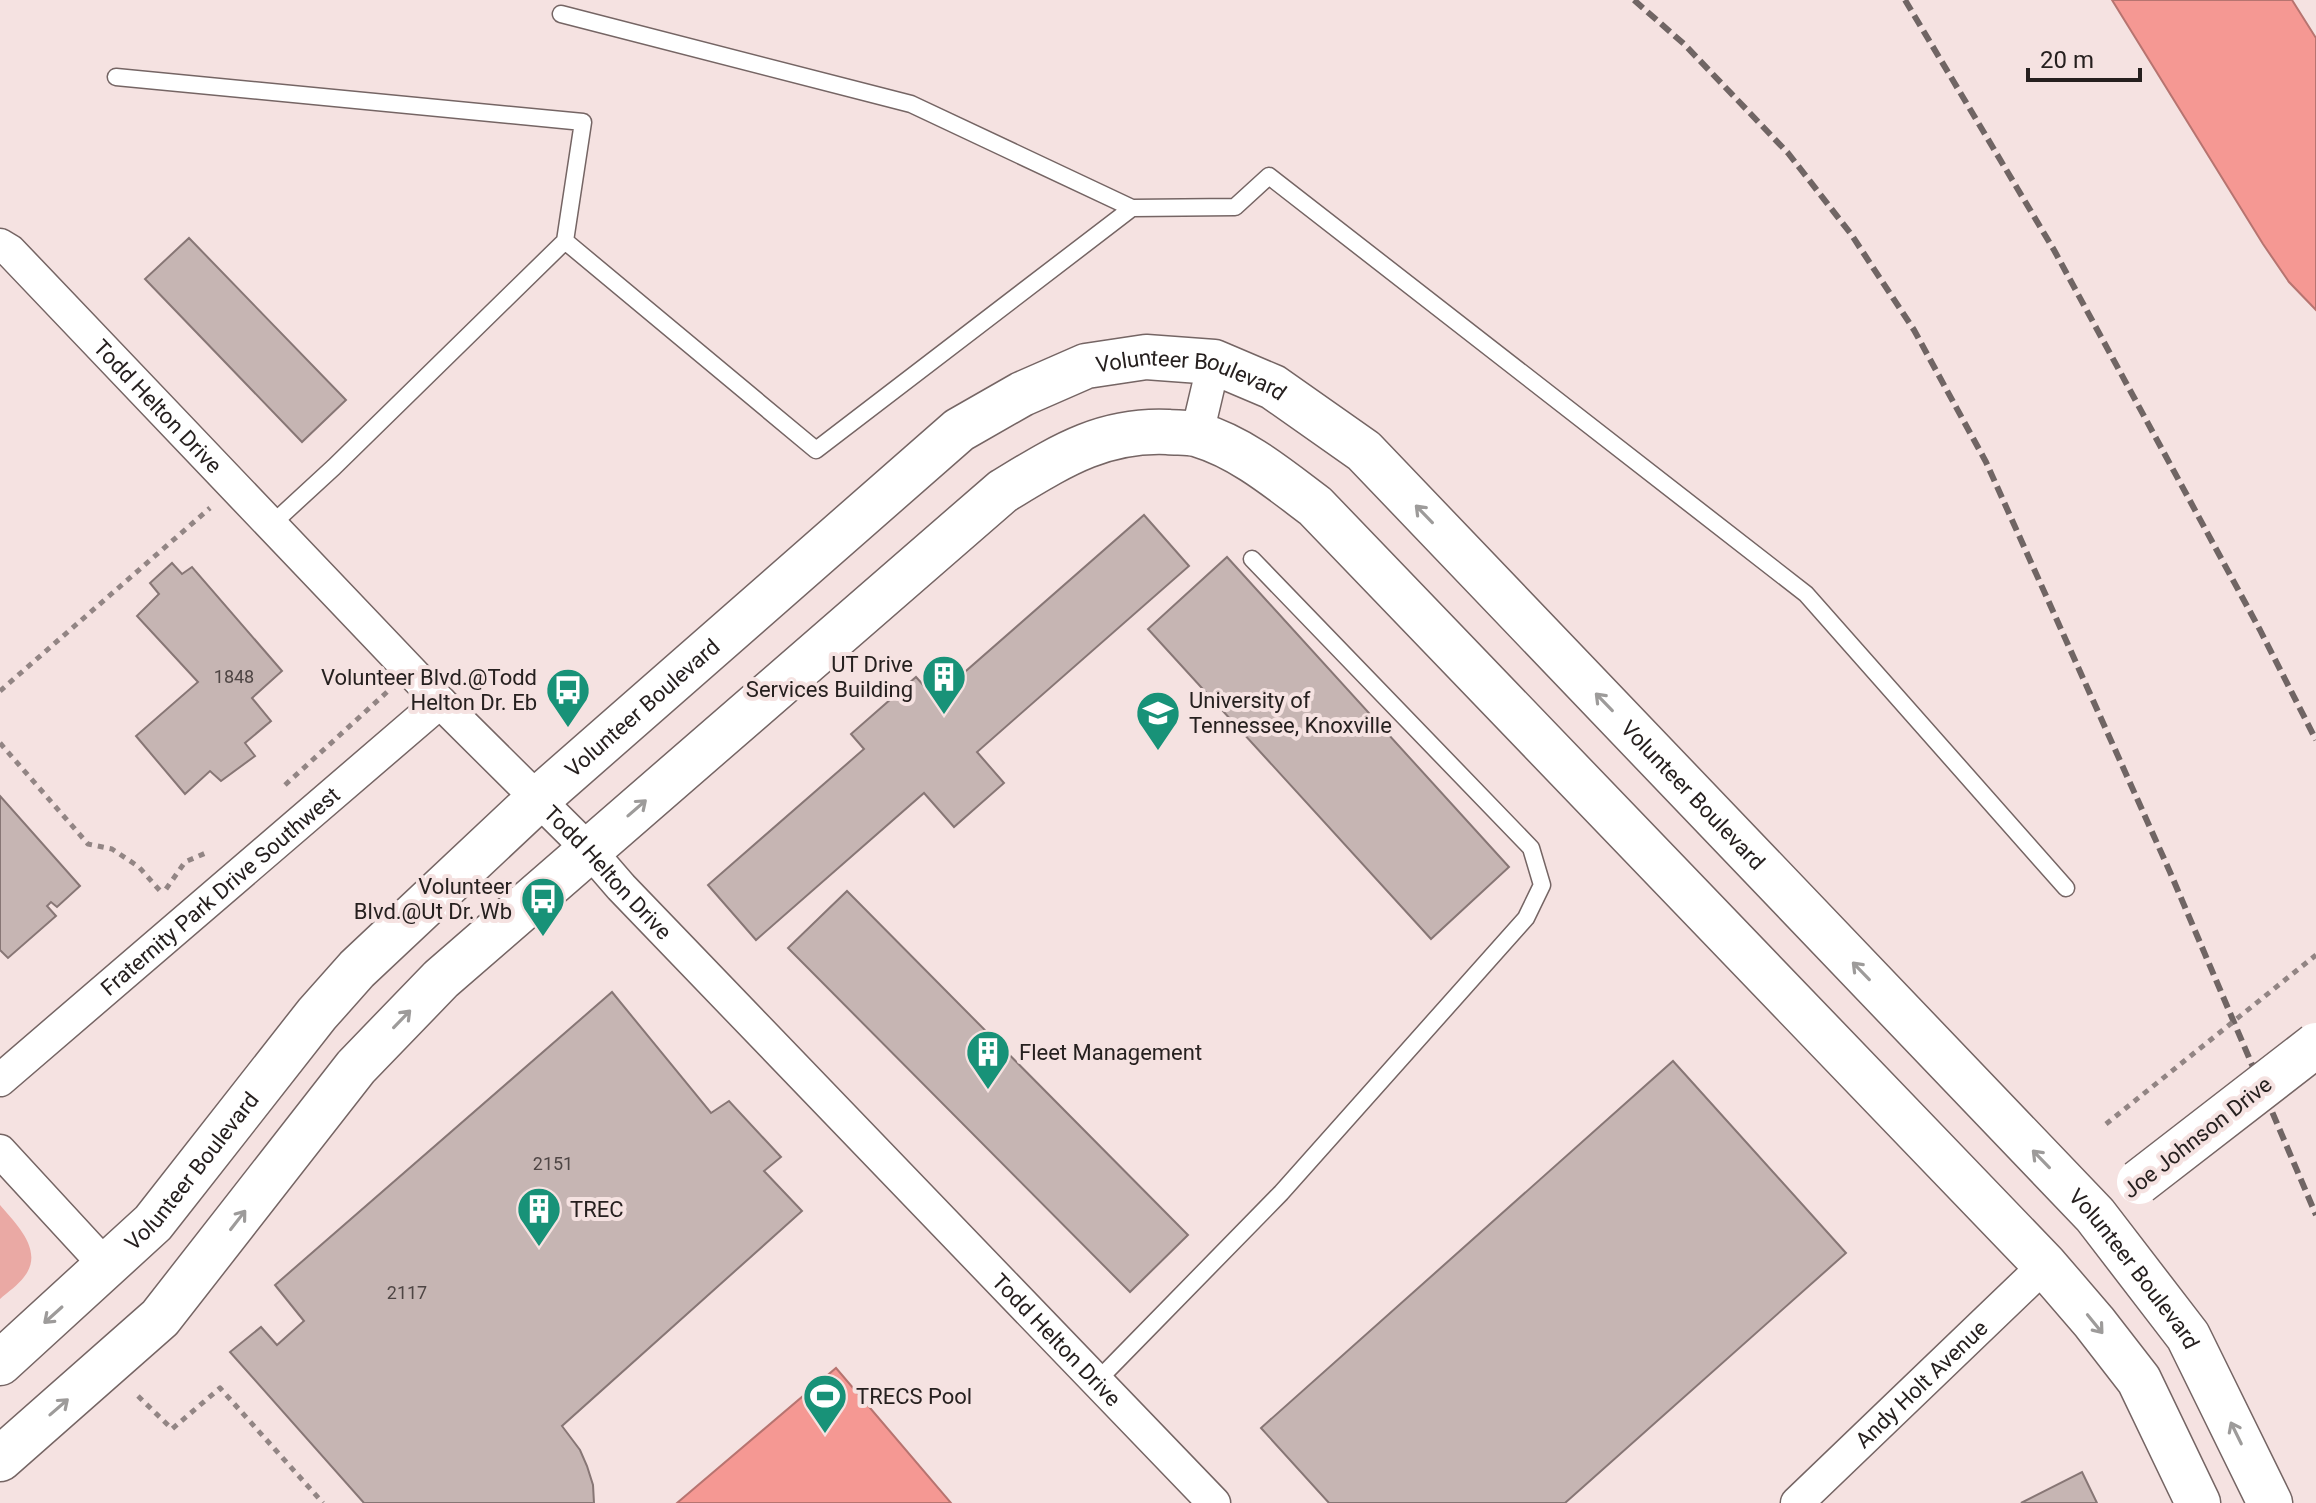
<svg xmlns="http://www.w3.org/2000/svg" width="2316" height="1503" font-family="Roboto,sans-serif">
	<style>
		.green { fill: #eaa9a4 }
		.water { fill: #f59893; stroke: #b77470; stroke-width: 2 }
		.building { fill: #c6b5b3; stroke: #877675; stroke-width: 2 }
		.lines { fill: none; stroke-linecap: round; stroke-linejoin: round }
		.lane-casing { stroke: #756564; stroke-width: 19 }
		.street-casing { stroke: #756564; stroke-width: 35 }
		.secondary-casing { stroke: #756564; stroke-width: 47 }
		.path { stroke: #928584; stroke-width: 5; stroke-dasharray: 6 6; stroke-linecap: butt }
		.lane { stroke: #fff; stroke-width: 16 }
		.street { stroke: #fff; stroke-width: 32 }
		.secondary { stroke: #fff; stroke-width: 44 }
		.rail { stroke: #706564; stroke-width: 6; stroke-dasharray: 12 6; stroke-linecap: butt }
		.secondary-bridge-casing { stroke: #756564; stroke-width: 47; stroke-linecap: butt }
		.path-bridge { stroke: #928584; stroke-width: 5; stroke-dasharray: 6 6; stroke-linecap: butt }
		.secondary-bridge { stroke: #fff; stroke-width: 44 }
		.oneway { stroke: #9d9b9a }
		.labels { text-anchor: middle; stroke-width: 8; stroke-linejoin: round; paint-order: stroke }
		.number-label { font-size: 18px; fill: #4e4544 }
		.street-label { font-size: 22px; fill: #26201f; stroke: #f5e2e1 }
		.poi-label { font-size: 22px; fill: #26201f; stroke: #f5e2e1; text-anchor: start }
	</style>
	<rect width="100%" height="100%" fill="#f5e2e1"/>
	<path class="green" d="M0,1205C16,1224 45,1251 24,1277C18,1285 8,1292 0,1299Z"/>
	<path class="water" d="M2112,0H2292L2316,38V310L2289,282L2263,244Z
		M836,1368L951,1503H677Z"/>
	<path class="building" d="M189,238L346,400L302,442L145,279Z
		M1144,515L1189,566L977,752L1004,783L954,827L924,793L756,940L708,885L864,749L851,734L916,677L935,698Z
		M1227,557L1509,867L1431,939L1148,629Z
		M172,563L182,574L192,567L282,671L252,698L271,721L245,743L255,756L221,781L210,771L185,794L136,736L198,682L137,616L159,594L150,583Z
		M0,796L80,886L57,907L51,902L47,906L56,916L8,958L0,950Z
		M847,891L1188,1235L1130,1292L788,948Z
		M612,992L711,1113L729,1101L781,1157L764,1171L802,1211L562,1426L580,1450L587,1466L593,1485L594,1503H364L230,1352L261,1327L277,1345L304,1321L275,1285Z
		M1673,1061L1846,1253L1565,1503H1329L1261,1428Z
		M2082,1472L2097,1503H2021Z"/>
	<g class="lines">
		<g class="lane-casing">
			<path id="lane" d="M561,14L911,104L1132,208L816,450L565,241
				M116,77L583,122L565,241L334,467L271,525
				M1132,208L1235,207L1269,176L1806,594L2066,888
				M1097,1381L1281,1193L1526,918L1542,885L1531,848L1252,559"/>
		</g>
		<g class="street-casing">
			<g id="street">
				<path id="s1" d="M0,245L10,251L440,702L589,850L621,887L1214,1503"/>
				<path d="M1197,434L1214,362"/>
				<path id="s2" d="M0,1080L440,702"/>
				<path d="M0,1151L107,1267"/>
				<path id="s3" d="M1797,1503L2045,1265"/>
			</g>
		</g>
		<g class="secondary-casing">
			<g id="secondary">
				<path id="s4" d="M0,1363L153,1223L317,1014L357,969L538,799L959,430L1022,394L1086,366L1146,357L1214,362L1273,387L1364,451L2095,1215L2188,1336L2270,1503"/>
				<path d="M0,1459L160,1318L356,1067L441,979L1003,491C1058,458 1101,429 1168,432C1178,433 1190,432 1199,435C1242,448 1279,479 1315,506L2045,1265L2094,1322L2139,1380L2198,1503"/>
			</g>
		</g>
		<path class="path" d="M0,691L210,508
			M0,743L88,844L112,849L139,867L162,893
			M285,785L387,692
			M166,889L185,862L208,852
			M138,1396L172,1429L220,1388L323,1503"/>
		<use href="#lane" class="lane"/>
		<use href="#street" class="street"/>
		<use href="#secondary" class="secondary"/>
		<path class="rail" d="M1634,0L1684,44L1788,153L1851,234L1914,330L1986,462L2170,872L2316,1215
			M1905,0L2054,250L2260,630L2316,740"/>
		<g class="secondary-bridge-casing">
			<path id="secondary-bridge" d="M2139,1182L2316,1045"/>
		</g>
		<path class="path-bridge" d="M2106,1124L2316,955"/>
		<use href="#secondary-bridge" class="secondary-bridge"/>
	</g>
	<defs><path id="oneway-shaft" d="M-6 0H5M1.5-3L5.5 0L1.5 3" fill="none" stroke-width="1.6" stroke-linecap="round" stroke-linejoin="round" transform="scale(2)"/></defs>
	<g class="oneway">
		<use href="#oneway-shaft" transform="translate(1424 514) rotate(-134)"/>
		<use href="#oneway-shaft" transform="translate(1604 702) rotate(-134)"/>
		<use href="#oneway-shaft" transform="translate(637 808) rotate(-41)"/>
		<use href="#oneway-shaft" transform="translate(1861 971) rotate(-134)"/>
		<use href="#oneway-shaft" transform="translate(402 1019) rotate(-46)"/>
		<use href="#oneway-shaft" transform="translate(2041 1159) rotate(-134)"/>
		<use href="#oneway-shaft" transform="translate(238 1220) rotate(-52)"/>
		<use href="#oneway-shaft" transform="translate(53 1315) rotate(138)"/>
		<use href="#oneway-shaft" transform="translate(2095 1324) rotate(51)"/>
		<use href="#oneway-shaft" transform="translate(59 1407) rotate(-41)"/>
		<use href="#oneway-shaft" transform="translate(2236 1433) rotate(-116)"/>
	</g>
	<defs>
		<g id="building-pin" transform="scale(2.3)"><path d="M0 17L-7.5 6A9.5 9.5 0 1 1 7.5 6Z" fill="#189278" stroke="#f5e2e1"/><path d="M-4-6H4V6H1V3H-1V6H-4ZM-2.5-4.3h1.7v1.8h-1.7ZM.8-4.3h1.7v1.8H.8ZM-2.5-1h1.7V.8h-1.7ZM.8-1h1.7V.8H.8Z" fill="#fff"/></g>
		<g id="bus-pin" transform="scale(2.3)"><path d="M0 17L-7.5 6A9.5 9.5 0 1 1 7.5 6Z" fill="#189278" stroke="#f5e2e1"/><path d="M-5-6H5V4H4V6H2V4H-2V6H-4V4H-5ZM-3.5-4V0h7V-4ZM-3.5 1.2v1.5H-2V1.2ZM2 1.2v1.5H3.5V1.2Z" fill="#fff"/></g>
		<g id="university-pin" transform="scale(2.3)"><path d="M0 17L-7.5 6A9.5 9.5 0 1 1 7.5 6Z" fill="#189278" stroke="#f5e2e1"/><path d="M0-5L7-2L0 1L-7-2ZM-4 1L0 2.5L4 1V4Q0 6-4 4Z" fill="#fff"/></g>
		<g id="stadium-pin" transform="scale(2.3)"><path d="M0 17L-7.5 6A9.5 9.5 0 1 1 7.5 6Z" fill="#189278" stroke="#f5e2e1"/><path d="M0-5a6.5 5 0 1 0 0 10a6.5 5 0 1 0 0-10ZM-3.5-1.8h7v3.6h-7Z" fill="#fff"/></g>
	</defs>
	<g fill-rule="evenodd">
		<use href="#building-pin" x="944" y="677"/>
		<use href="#bus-pin" x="568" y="690"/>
		<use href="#university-pin" x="1158" y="713"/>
		<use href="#bus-pin" x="543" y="899"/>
		<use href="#building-pin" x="988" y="1052"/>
		<use href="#building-pin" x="539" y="1209"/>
		<use href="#stadium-pin" x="825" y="1396"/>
	</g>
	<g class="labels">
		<g class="number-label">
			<text x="234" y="683">1848</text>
			<text x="553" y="1170">2151</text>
			<text x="407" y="1299">2117</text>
		</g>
		<g class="street-label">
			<text dy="8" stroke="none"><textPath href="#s4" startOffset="1592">Volunteer Boulevard</textPath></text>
			<text dy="8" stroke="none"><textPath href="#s1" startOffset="226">Todd Helton Drive</textPath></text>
			<text dy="8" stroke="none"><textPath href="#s4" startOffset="920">Volunteer Boulevard</textPath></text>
			<text dy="8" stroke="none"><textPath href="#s4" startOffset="2264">Volunteer Boulevard</textPath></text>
			<text dy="8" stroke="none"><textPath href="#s1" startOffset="874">Todd Helton Drive</textPath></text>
			<text dy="8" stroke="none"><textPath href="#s2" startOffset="290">Fraternity Park Drive Southwest</textPath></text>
			<text transform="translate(2197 1137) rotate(-38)" y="8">Joe Johnson Drive</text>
			<text dy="8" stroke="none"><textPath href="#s4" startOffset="272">Volunteer Boulevard</textPath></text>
			<text dy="8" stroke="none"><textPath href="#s4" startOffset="2912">Volunteer Boulevard</textPath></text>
			<text dy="8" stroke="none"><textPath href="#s1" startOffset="1522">Todd Helton Drive</textPath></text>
			<text dy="8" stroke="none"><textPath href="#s3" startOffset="172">Andy Holt Avenue</textPath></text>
		</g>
		<g class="poi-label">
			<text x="913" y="672" text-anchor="end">UT Drive<tspan x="913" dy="25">Services Building</tspan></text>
			<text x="537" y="685" text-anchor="end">Volunteer Blvd.@Todd<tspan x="537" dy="25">Helton Dr. Eb</tspan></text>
			<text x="1189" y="708">University of<tspan x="1189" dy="25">Tennessee, Knoxville</tspan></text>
			<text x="512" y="894" text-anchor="end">Volunteer<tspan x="512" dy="25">Blvd.@Ut Dr. Wb</tspan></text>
			<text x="1019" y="1060">Fleet Management</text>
			<text x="570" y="1217">TREC</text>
			<text x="856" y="1404">TRECS Pool</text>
		</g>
	</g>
	<path d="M2028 68v12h112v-12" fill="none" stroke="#26201f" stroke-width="4"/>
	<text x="2040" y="68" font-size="24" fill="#26201f" stroke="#f5e2e1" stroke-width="6" paint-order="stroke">20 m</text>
</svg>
